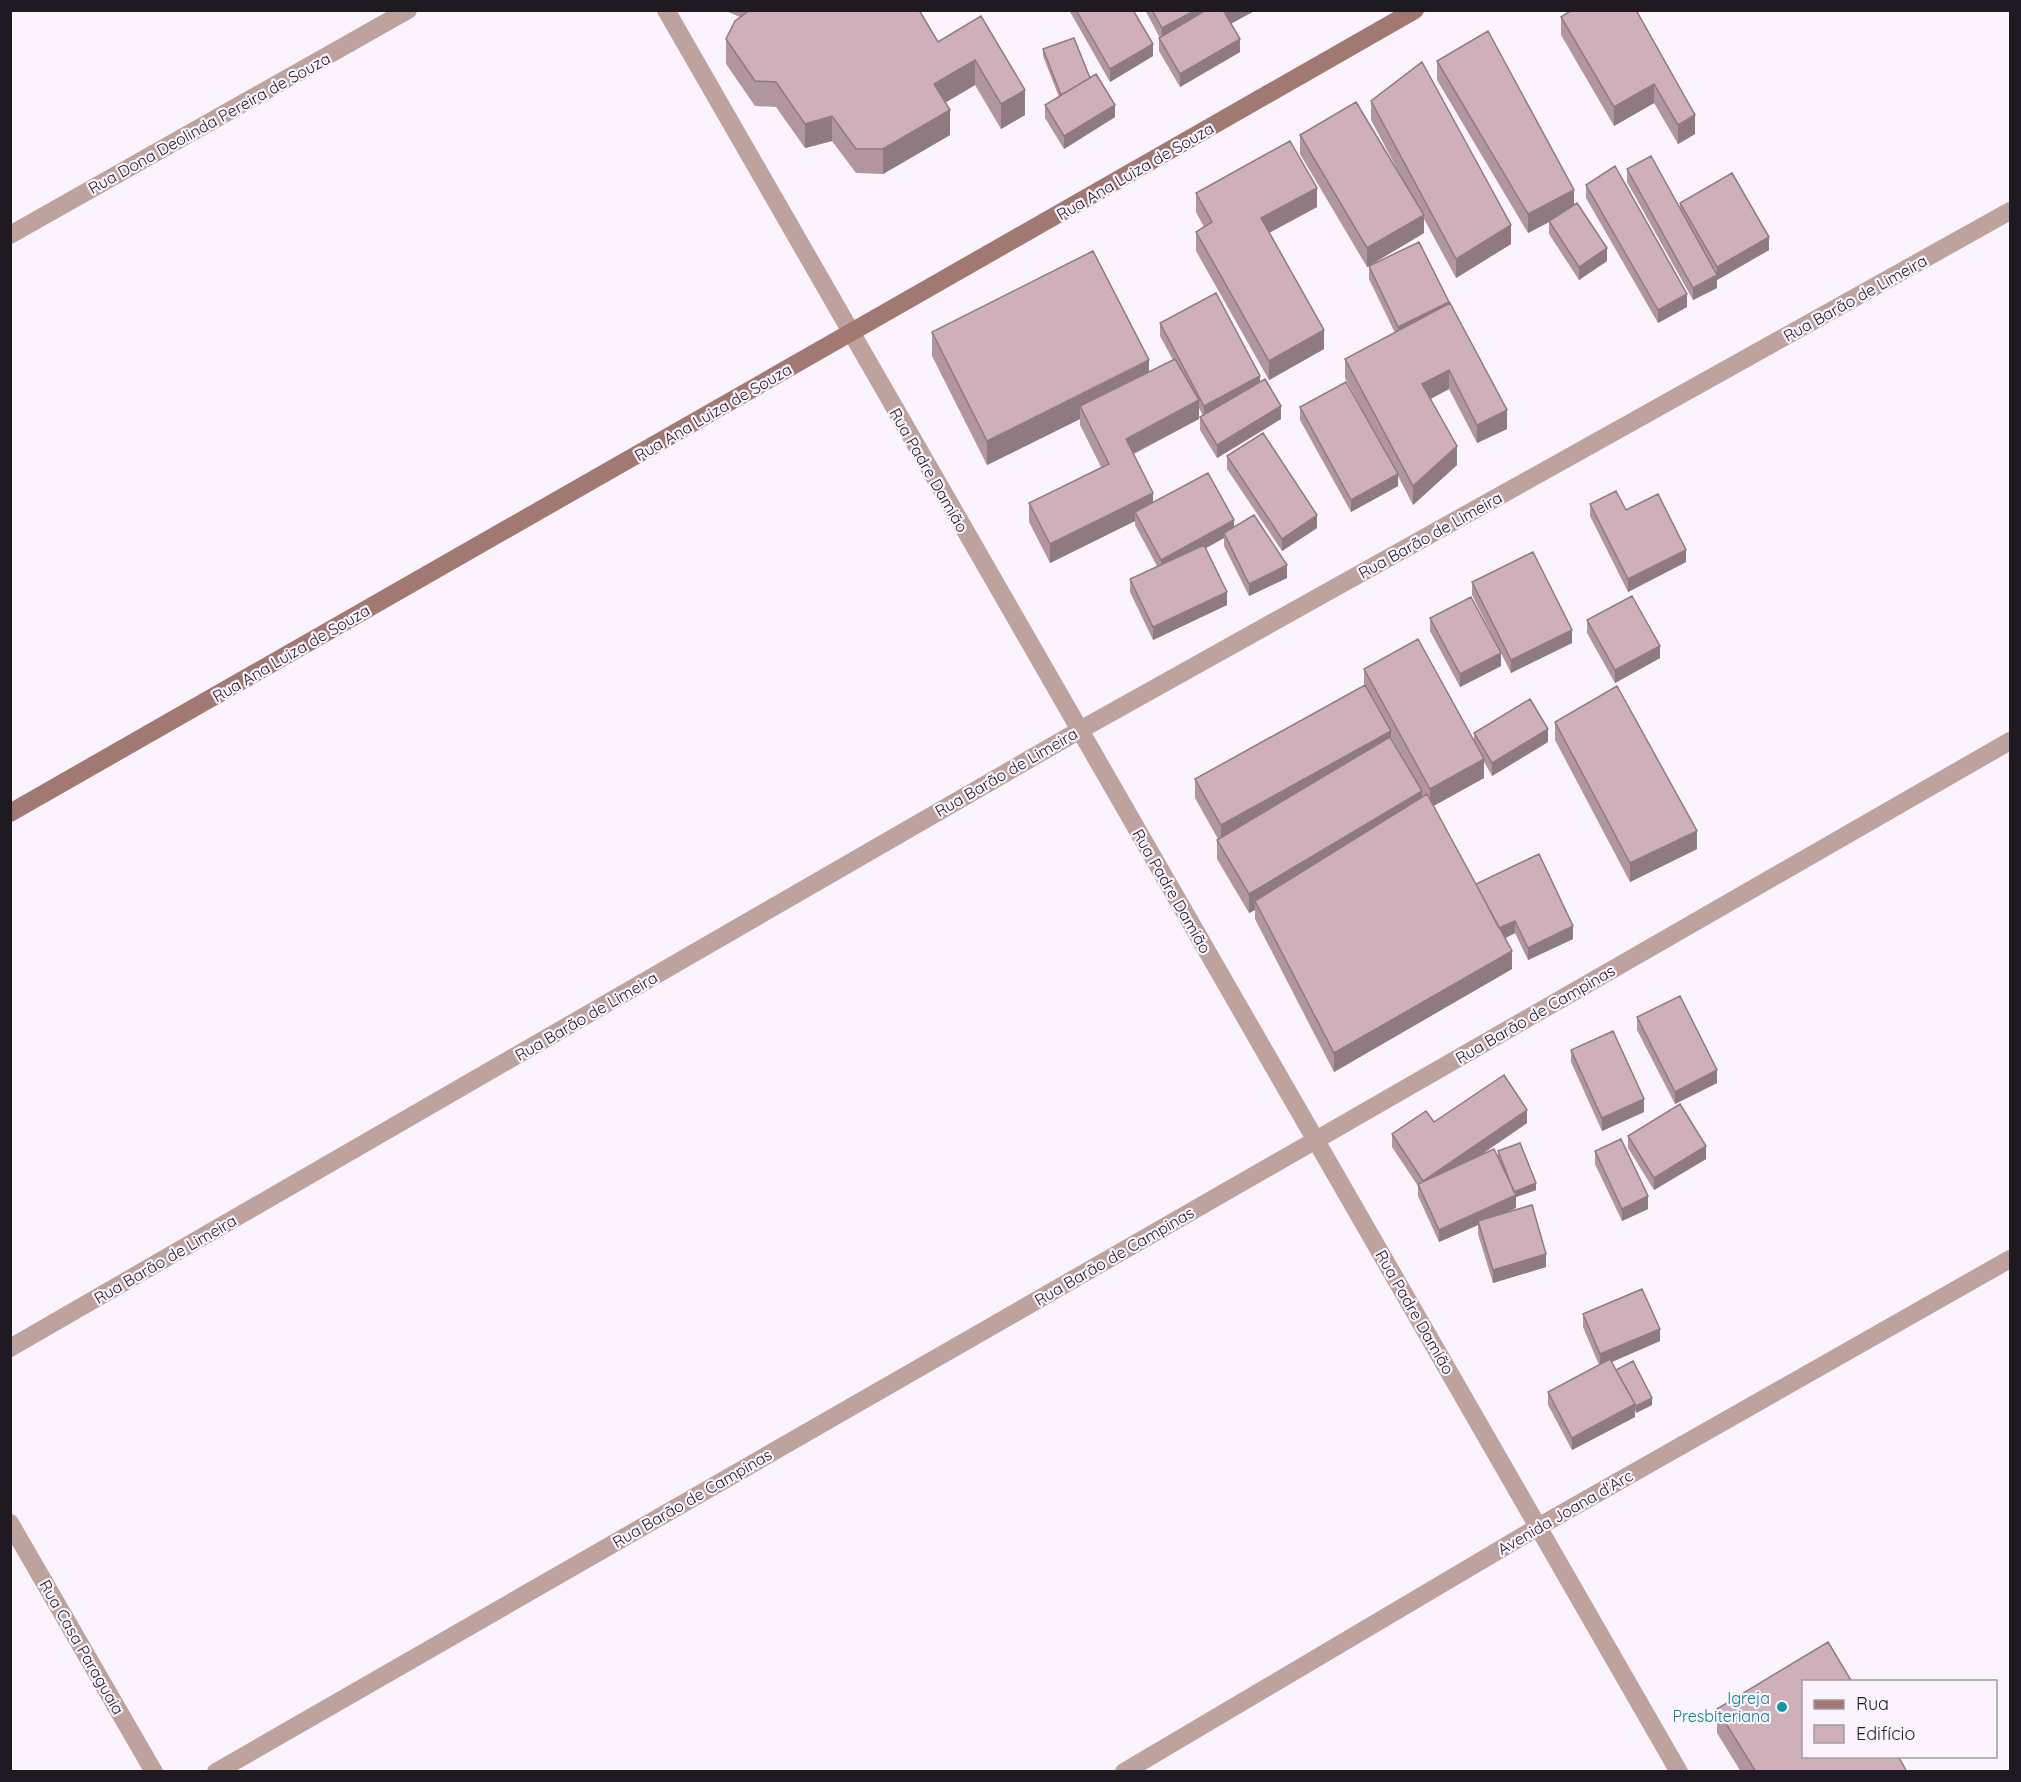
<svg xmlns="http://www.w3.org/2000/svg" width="2021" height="1782" font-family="Quicksand,sans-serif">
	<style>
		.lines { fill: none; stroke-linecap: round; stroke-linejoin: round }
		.street { stroke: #bea29d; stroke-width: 18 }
		.secondary { stroke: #a17972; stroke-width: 18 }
		.wall { fill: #b196a0; fill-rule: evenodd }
		.shaded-wall { fill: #907a82 }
		.building { fill: #ceafba; stroke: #907a82; stroke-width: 1.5 }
		.culture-dot { fill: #0f9aa8; stroke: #fbf3fd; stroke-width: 2 }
		.labels { text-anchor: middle; stroke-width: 4.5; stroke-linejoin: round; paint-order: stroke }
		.street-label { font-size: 16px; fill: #1f1922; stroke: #fbf3fd }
		.culture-label { font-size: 16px; fill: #0d838f; stroke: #fbf3fd; text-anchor: end }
	</style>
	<rect width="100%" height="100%" fill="#fbf3fd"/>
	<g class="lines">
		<path class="street" d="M666,10L1679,1772
			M10,235L408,10
			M10,1348L1080,730L2010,211
			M10,1523L154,1772
			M216,1772L2010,741
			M1124,1772L1538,1527L2010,1259"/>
		<path class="secondary" d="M10,813L1415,10"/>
	</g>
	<path class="wall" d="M724,10H919L938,42L981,16L1025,115L1001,129L975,85L945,103L950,135L883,174L856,173L832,141L805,148L776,107L755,106L726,64V39L740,17Z
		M1069,10H1133L1153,56L1110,82Z
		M1145,10H1256L1231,24L1240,52L1180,87L1159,51V38H1160Z
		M1636,10L1695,134L1678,144L1654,103L1614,126L1561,35V17Z
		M1043,49L1090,78L1115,117L1064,149L1045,118V105L1059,97L1043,56Z
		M1437,61L1574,205L1607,261L1579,280L1549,234V222L1528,233L1437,80Z
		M1371,101L1511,244L1456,278L1424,219V233L1372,264L1449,304L1507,429L1477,443L1449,389L1431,399L1457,465L1413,505L1398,476V486L1351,512L1300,420V407L1371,426L1345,378V359L1395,333L1369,279V266L1367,267L1300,154V135L1402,178L1371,120Z
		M1627,169L1680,206V203L1769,250L1717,280V288L1693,300L1627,182Z
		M1586,185L1687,307L1658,323L1586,198Z
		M1196,193L1317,207L1269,233L1324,349L1269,380L1196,251V232L1204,227L1196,212Z
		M1160,323L1260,381L1281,419L1217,458L1200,430V417L1203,416L1199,408V419L1134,454L1153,502L1234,528L1287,578L1249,596L1224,546V538L1206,548L1227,605L1153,640L1130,592V579L1157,566L1135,525V521L1050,563L1029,522V503L1101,467L1080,425V419L987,465L932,356V332L1149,372L1173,360L1160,336Z
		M1227,456L1317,528L1282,551L1227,469Z
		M1590,504L1626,510L1686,562L1628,592L1590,516Z
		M1472,582L1572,643L1511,673L1472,595Z
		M1430,618L1501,666L1460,687L1430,631Z
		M1587,620L1660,658L1615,683L1587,633Z
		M1364,669L1474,741V733L1548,742L1492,776L1484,762V778L1433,806L1476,886L1573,939L1528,960L1515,933L1505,938L1512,969L1334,1072L1255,919V910L1249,913L1217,859V840L1218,839L1195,798V779L1364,686ZM1391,737L1405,762L1391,740Z
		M1555,722L1697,849L1630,882L1555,740Z
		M1637,1017L1717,1083L1675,1104L1637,1030Z
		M1571,1050L1644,1112L1602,1131L1571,1062Z
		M1434,1122L1527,1123L1478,1157L1498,1158V1151L1536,1190L1516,1197V1208L1505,1213L1546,1267L1493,1283L1478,1234V1225L1439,1242L1418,1196V1186L1392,1147V1134Z
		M1628,1136L1706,1159L1654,1190L1628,1148Z
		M1595,1151L1648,1209L1622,1221L1595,1164Z
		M1583,1314L1660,1341L1612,1362L1616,1371L1652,1405L1636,1413L1635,1410V1417L1572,1450L1548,1405V1392L1599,1365L1583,1327Z
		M1717,1709L1907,1772H1741L1717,1733Z"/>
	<path class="shaded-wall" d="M1196,10H1213L1162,41V28Z
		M1226,10H1256L1226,26Z
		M1240,39V52L1180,87V74Z
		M1153,44V56L1110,82V69Z
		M975,60V85L934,109V84Z
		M1654,84V103L1614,126V107Z
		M1025,90V115L1001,129V104Z
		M1115,105V117L1064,149V136Z
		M950,110V135L883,174V149Z
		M1695,115V134L1678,144V125Z
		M832,116V141L805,148V124Z
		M1317,188V207L1261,237V218Z
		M1574,190V209L1528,233V214Z
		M1424,215V233L1367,267V248Z
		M1511,225V244L1456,278V259Z
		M1769,237V250L1717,280V288L1693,300V288L1717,275V267Z
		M1607,248V261L1579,280V267Z
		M1687,294V307L1658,323V310Z
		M1449,302V315L1398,340V327Z
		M1324,330V349L1269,380V361Z
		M1149,360V384L1080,406V419L987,465V441Z
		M1449,370V389L1422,403V384Z
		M1260,376V389L1204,419V406Z
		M1199,400V419L1126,457V439Z
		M1281,406V419L1217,458V445Z
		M1507,410V429L1477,443V425Z
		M1457,446V465L1413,505V486Z
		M1398,474V486L1351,512V500Z
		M1153,493V512H1135V521L1050,563V544Z
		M1317,515V528L1282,551V539Z
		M1234,520V532L1224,533V538L1161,573V560Z
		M1686,550V562L1628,592V579Z
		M1287,565V578L1249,596V584Z
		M1227,592V605L1153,640V627Z
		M1572,630V643L1511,673V660Z
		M1660,646V658L1615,683V670Z
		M1501,653V666L1460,687V674Z
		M1548,729V742L1492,776V763Z
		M1391,731V750L1221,844V825Z
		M1484,759V778L1430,808V789Z
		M1422,791V810L1255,901V910L1249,913V894Z
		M1697,831V849L1630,882V863Z
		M1515,921V933L1498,942V929Z
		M1573,926V939L1528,960V948Z
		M1512,951V969L1334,1072V1053Z
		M1717,1070V1083L1675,1104V1092Z
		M1644,1099V1112L1602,1131V1118Z
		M1527,1110V1123L1423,1194V1181Z
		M1706,1146V1159L1654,1190V1178Z
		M1536,1183V1190L1516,1197V1208L1479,1224L1478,1221V1225L1439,1242V1230L1514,1192Z
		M1648,1196V1209L1622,1221V1209Z
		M1546,1254V1267L1493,1283V1270Z
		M1660,1329V1341L1600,1367V1354Z
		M1652,1398V1405L1636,1413V1406Z
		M1635,1404V1417L1572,1450V1438Z"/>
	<path class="building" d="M750,10H919L938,42L981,16L1025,90L1001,104L975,60L934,84L950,110L883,149H856L832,116L805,124L776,82L755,81L726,39L735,21Z
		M1076,10H1133L1153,44L1110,69Z
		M1152,10H1196L1162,28Z
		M1206,10H1223L1240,39L1180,74L1159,38Z
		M1572,10H1636L1695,115L1678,125L1654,84L1614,107L1561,17Z
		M1488,31L1574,190L1528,214L1437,61Z
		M1074,38L1090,78L1061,95L1043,49Z
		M1422,62L1511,225L1456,259L1371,101Z
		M1096,74L1115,105L1064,136L1045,105Z
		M1356,102L1424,215L1367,248L1300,135Z
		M1290,141L1317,188L1261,218L1324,330L1269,361L1196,232L1212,222L1196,193Z
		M1651,156L1717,275L1693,288L1627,169Z
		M1615,166L1687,294L1658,310L1586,185Z
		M1732,173L1769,237L1717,267L1680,203Z
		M1577,203L1607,248L1579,267L1549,221Z
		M1419,242L1449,302L1398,327L1369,266Z
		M1093,251L1149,360L987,441L932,332Z
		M1216,293L1260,376L1204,406L1160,323Z
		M1450,303L1507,410L1477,425L1449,370L1422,384L1457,446L1413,486L1345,359Z
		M1175,359L1199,400L1126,439L1153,493L1050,544L1029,503L1109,464L1080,406Z
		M1265,379L1281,406L1217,445L1200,417Z
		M1346,382L1398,474L1351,500L1300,407Z
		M1263,433L1317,515L1282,539L1227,456Z
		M1208,473L1234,520L1161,560L1135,512Z
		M1616,491L1626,510L1658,494L1686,550L1628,579L1590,504Z
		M1254,515L1287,565L1249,584L1224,533Z
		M1204,545L1227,592L1153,627L1130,579Z
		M1533,552L1572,630L1511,660L1472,582Z
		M1632,596L1660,646L1615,670L1587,620Z
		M1471,597L1501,653L1460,674L1430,618Z
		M1418,639L1484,759L1430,789L1364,669Z
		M1365,685L1391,731L1221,825L1195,779Z
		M1617,686L1697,831L1630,863L1555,722Z
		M1530,699L1548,729L1492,763L1474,733Z
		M1390,737L1422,791L1249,894L1217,840Z
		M1427,794L1512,951L1334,1053L1255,901Z
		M1539,854L1573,926L1528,948L1515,921L1499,928L1476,884Z
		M1680,996L1717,1070L1675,1092L1637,1017Z
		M1613,1031L1644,1099L1602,1118L1571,1050Z
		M1504,1075L1527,1110L1423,1181L1392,1134L1426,1111L1434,1122Z
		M1680,1104L1706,1146L1654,1178L1628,1136Z
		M1621,1139L1648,1196L1622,1209L1595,1151Z
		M1520,1143L1536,1183L1514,1192L1498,1151Z
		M1494,1149L1516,1195L1439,1230L1418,1184Z
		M1532,1205L1546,1254L1493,1270L1478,1221Z
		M1642,1289L1660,1329L1600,1354L1583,1314Z
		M1610,1359L1635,1404L1572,1438L1548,1392Z
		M1633,1361L1652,1398L1636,1406L1616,1370Z
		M1828,1642L1852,1682H1803V1756H1898L1907,1772H1756L1717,1709Z"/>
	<circle class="culture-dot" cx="1782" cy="1707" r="6"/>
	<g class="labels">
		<g class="street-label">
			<text transform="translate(209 123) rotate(-29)" y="6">Rua Dona Deolinda Pereira de Souza</text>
			<text transform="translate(1135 171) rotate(-30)" y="6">Rua Ana Luiza de Souza</text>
			<text transform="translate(1855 298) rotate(-29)" y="6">Rua Barão de Limeira</text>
			<text transform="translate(713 412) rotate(-30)" y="6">Rua Ana Luiza de Souza</text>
			<text transform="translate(929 470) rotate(60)" y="6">Rua Padre Damião</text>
			<text transform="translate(1430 535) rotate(-29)" y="6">Rua Barão de Limeira</text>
			<text transform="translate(291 653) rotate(-30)" y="6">Rua Ana Luiza de Souza</text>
			<text transform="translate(1006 772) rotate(-30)" y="6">Rua Barão de Limeira</text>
			<text transform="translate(1172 891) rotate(60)" y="6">Rua Padre Damião</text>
			<text transform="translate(1535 1014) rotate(-30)" y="6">Rua Barão de Campinas</text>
			<text transform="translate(586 1016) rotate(-30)" y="6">Rua Barão de Limeira</text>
			<text transform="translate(1114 1256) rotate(-30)" y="6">Rua Barão de Campinas</text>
			<text transform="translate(165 1259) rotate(-30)" y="6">Rua Barão de Limeira</text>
			<text transform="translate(1415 1312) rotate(60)" y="6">Rua Padre Damião</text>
			<text transform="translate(692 1498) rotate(-30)" y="6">Rua Barão de Campinas</text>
			<text transform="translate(1565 1512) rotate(-30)" y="6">Avenida Joana d'Arc</text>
			<text transform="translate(82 1647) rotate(60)" y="6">Rua Casa Paraguaia</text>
		</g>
		<g class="culture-label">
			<text x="1770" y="1704">Igreja<tspan x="1770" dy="18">Presbiteriana</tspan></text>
		</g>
	</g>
	<rect width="2021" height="1782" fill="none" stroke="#1f1922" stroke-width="24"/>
	<rect x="1802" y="1680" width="195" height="78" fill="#fbf3fd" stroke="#a39ca5" stroke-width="1.5"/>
	<rect x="1814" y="1700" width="30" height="9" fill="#a17972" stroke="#a39ca5" stroke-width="1.5"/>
	<text x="1856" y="1710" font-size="18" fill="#1f1922">Rua</text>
	<rect x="1814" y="1725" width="30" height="18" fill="#ceafba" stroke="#a39ca5" stroke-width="1.5"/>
	<text x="1856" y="1740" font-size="18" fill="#1f1922">Edifício</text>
</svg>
